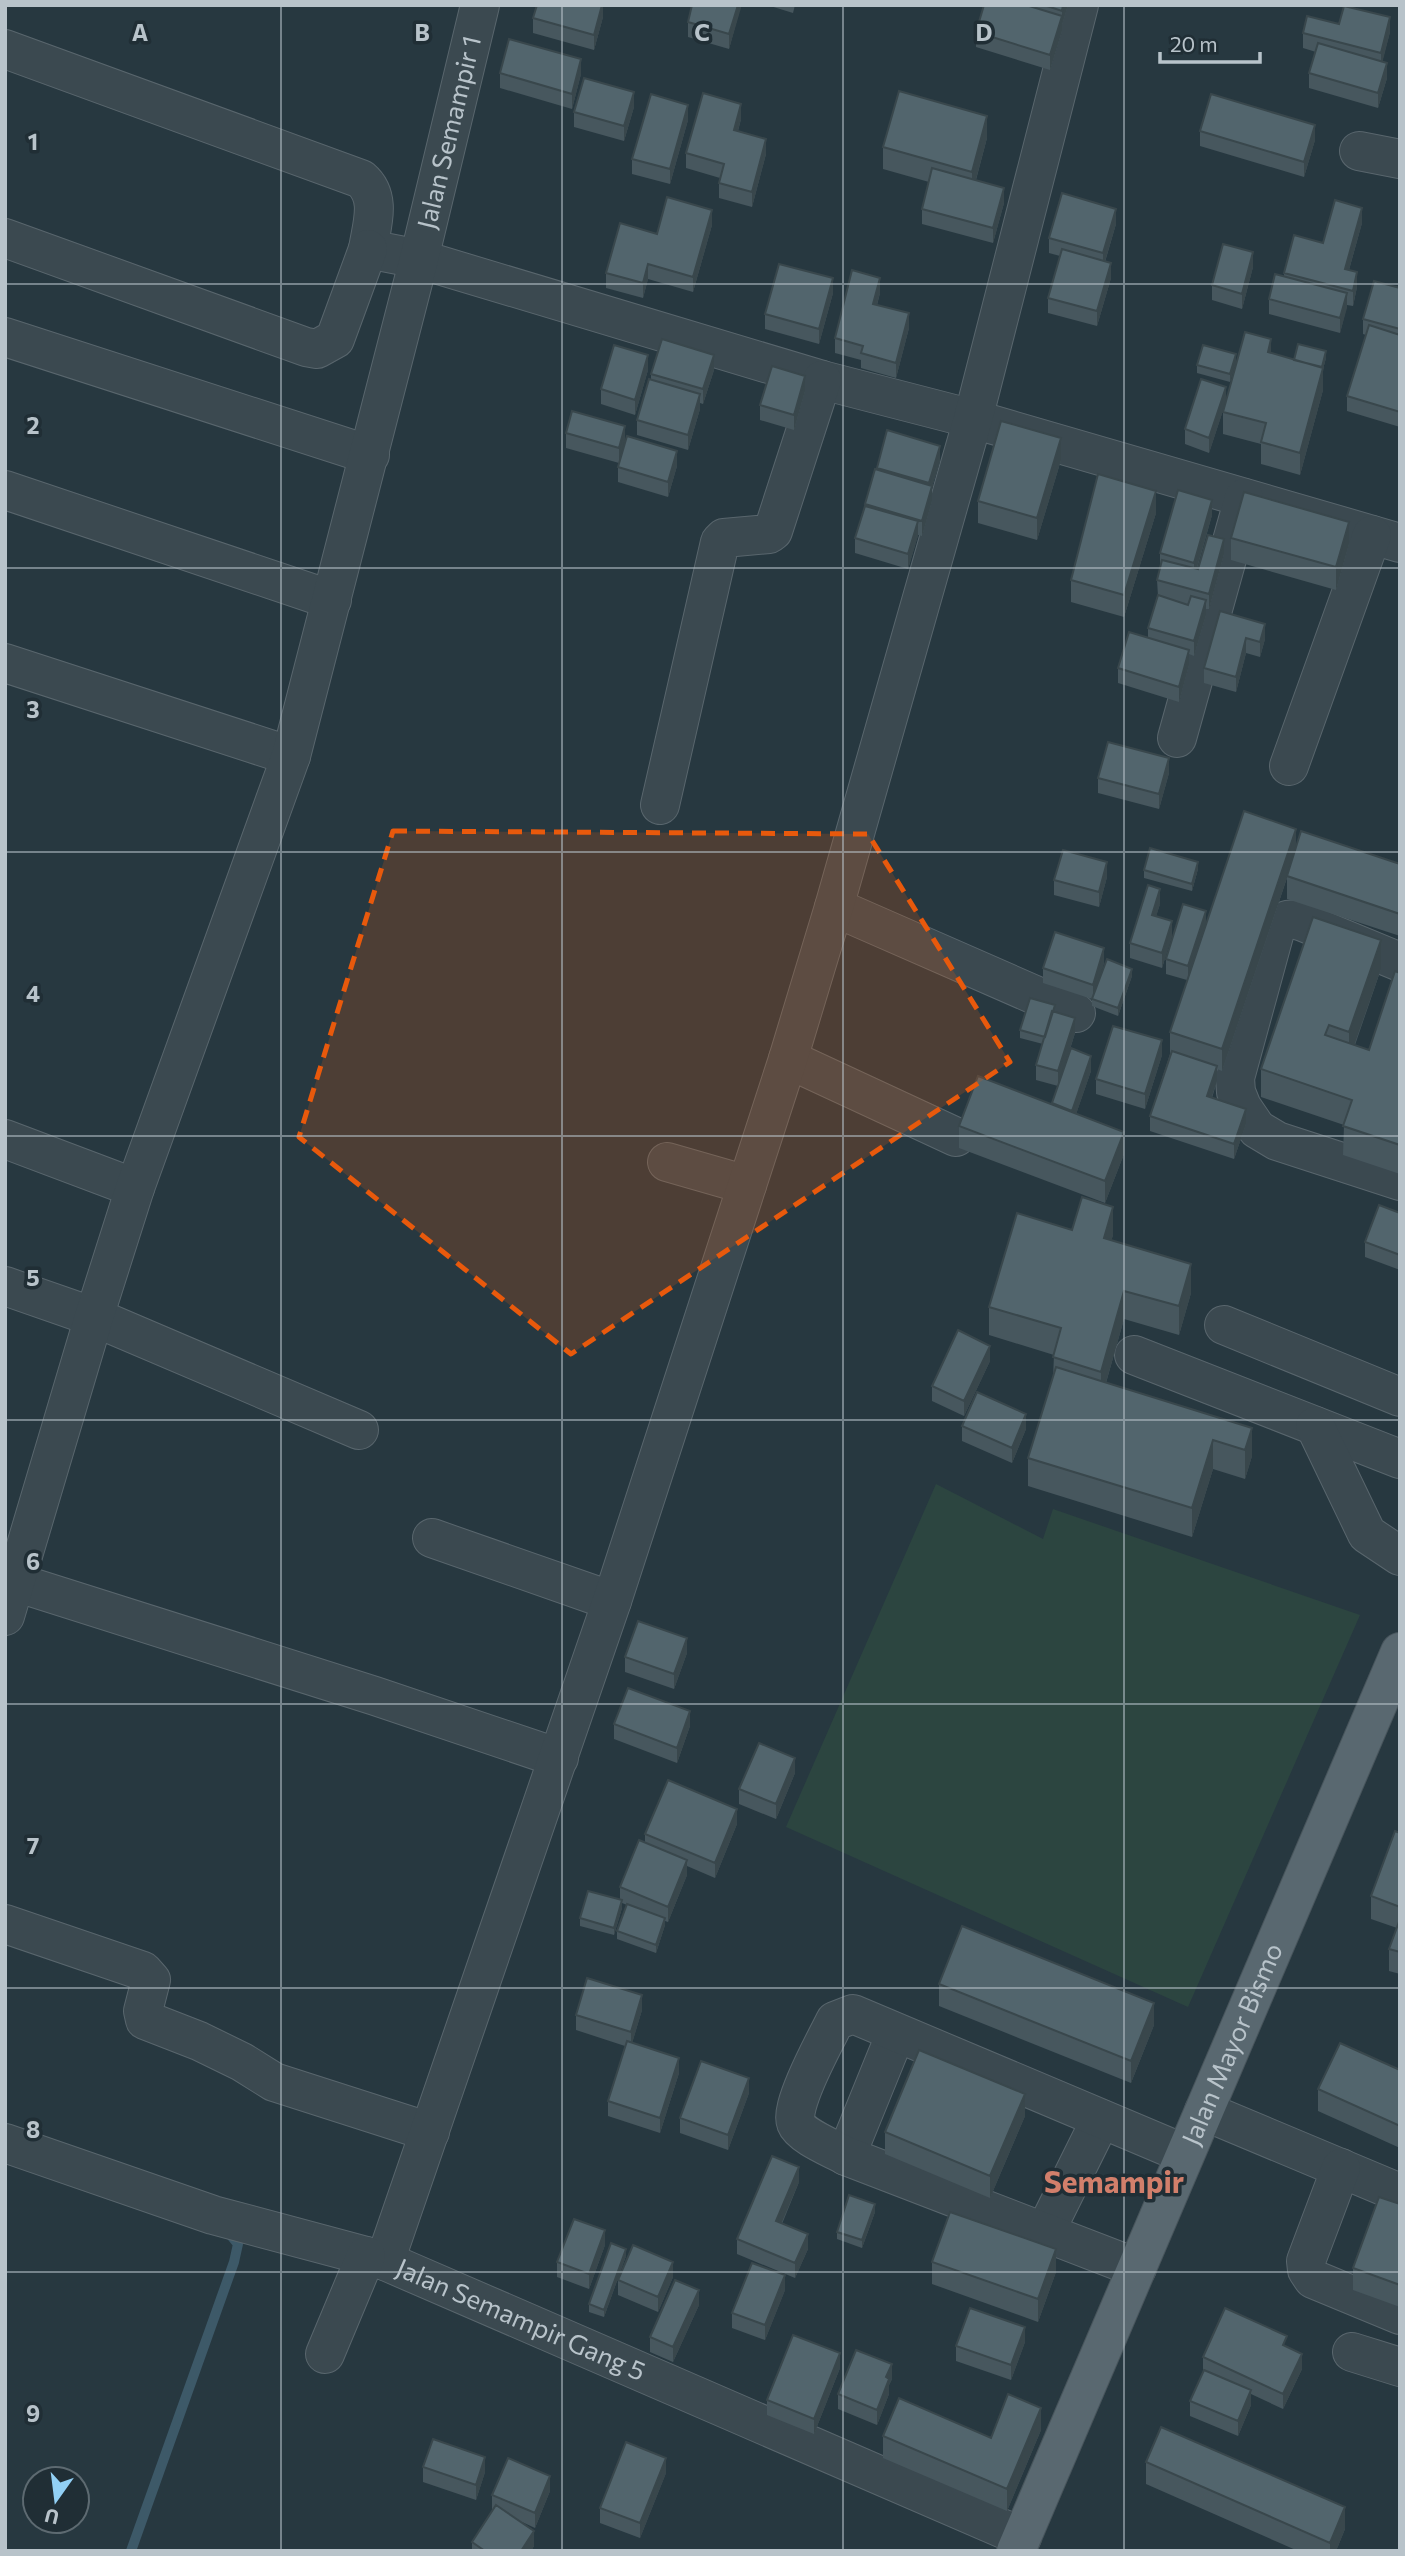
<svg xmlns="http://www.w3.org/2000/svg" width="1405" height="2556" font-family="Commissioner,sans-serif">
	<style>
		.green { fill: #2c4540 }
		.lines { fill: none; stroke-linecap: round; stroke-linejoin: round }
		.stream { stroke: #3d5968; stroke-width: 10 }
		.minor-casing { stroke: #59666d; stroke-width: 40 }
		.major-casing { stroke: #48555c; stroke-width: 40 }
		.minor { stroke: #3b4950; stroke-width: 38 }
		.major { stroke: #596870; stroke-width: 38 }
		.wall { fill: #47575e }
		.shaded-wall { fill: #39474c }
		.building { fill: #52656d; stroke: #39474c; stroke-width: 2 }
		.marked { fill: #e8590c; fill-opacity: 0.2; stroke: #e8590c; stroke-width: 5; stroke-dasharray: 14 9; stroke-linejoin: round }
		.grid { fill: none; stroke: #b8c3ca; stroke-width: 2; stroke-opacity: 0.55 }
		.labels { text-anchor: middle; stroke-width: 7; stroke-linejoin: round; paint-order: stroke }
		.street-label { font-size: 26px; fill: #b8c3ca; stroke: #202e35 }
		.quarter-label { font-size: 30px; font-weight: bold; fill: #d27f6b; stroke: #202e35 }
		.grid-label { font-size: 23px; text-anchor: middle; font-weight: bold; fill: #b8c3ca; stroke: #202e35; stroke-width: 7; stroke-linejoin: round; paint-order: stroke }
	</style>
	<rect width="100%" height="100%" fill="#273840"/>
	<path class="green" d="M936,1484L1043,1539L1053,1509L1360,1615L1188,2007L786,1827Z"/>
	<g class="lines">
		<path class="stream" d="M131,2551L234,2262L238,2244L229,2233"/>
		<g class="minor-casing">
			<g id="minor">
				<path d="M5,49L361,179C382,197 372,224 368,249L419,259L822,380L973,419L1400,543"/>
				<path d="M1359,151L1400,159"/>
				<path d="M5,238L306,347L317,349L335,339L368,249"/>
				<path d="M5,337L370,455"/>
				<path d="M5,490L332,600"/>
				<path d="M5,663L291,756"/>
				<path d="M1177,738L1244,498"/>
				<path d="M1289,766L1372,535"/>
				<path d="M660,805L720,542L724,538L769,534L773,531L822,380"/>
				<path d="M834,907L1076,1013"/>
				<path d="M1400,962L1303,922C1291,918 1285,918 1276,928L1235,1078L1236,1092L1242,1107L1257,1129L1277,1141L1400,1181"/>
				<path d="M788,1059L956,1137"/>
				<path d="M5,1139L135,1188"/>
				<path d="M667,1162L747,1185"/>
				<path d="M5,1286L94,1317L359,1430"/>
				<path d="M1224,1325L1400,1397"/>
				<path d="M1134,1355L1400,1459"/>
				<path d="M1315,1426L1367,1534L1400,1556"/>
				<path d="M432,1538L612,1601"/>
				<path d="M15,1582L375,1696L559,1758"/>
				<path id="s1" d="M5,1616L94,1317L135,1188L291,756L419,259L480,5"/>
				<path d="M5,1924L143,1971L151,1980L143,2011L145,2020L199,2041L242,2062L274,2082L430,2132"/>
				<path d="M1204,2111L1400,2193"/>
				<path id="s2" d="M5,2143L213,2215L385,2261L1022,2537"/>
				<path d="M846,2156L896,2033"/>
				<path d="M1341,2168L1306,2261L1307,2270L1313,2279L1400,2315"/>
				<path d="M1045,2232L1101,2119"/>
				<path d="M385,2261L612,1601L788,1059L834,907L973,419L1079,5"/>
				<path d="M1137,2268L846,2156C834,2149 801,2136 796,2123C789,2106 826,2039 835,2021L853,2014L1185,2154"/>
				<path d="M1352,2352L1400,2367"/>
				<path d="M325,2354L366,2256"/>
			</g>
		</g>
		<g class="major-casing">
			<g id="major">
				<path id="s3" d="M1016,2551L1400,1652"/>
			</g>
		</g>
		<use href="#minor" class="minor"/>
		<use href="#major" class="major"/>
	</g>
	<path class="wall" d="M603,5V17L594,50L533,33V18Z
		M741,5L729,49L688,37V22Z
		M767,5H795L793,13Z
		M984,5H1068L1062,25V31L1050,70L976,47V32Z
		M1339,24L1390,32L1382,62L1387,78L1378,108L1309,88V73L1316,52L1303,48V33Z
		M500,73L581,74L572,109L500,88Z
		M634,107L624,141L574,127V112Z
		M741,119L738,131L766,154L752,207L719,198V183L720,178L686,168V153Z
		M688,120L670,184L632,174V159Z
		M1200,131L1315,140L1304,177L1200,146Z
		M987,138L976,180L1004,203L993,243L922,224V209L929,182L883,169V147Z
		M1362,223L1349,270L1357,287L1353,306L1347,305L1340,333L1269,314V299L1284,276V273L1323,243Z
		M1116,224L1105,262L1111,278L1097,326L1048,313V298L1060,256L1049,253V238Z
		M712,225L693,292L648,279L643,298L606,288V273L657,234Z
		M1253,267L1242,309L1212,300V285Z
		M1400,288V427L1347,411V396L1366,335L1363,334V319Z
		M833,293L819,344L765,329V314Z
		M880,293L877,305L909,328L896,378L861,368V360L835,353V338Z
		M1271,353L1294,360L1326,358L1323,369V390L1300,475L1261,464V444L1223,434V412L1225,404L1209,453L1185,444V429L1226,401Z
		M1236,362L1230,382L1197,373V365Z
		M648,370L635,415L601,404V389Z
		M714,370L703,404L700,403V409L688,450L637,435V420L651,379V374Z
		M805,391L794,430L760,420V405Z
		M566,433L625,441L619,463L566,448Z
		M1061,460L1037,540L978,523V501Z
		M940,461L932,487V501L922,536L918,535L908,569L855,553V538L877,468Z
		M677,466L668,497L618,482V467Z
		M1156,513L1124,617L1071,602V580Z
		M1212,515L1197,569H1198L1224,554L1209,609H1206V615L1194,656L1189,654V665L1179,702L1118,683V668L1148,638V628L1158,596L1157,580L1160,568V553Z
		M1231,538L1349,544L1336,590L1231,560Z
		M1220,611L1265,639L1260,657L1246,653L1236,692L1204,683V668Z
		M1169,773L1159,809L1098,793V778Z
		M1296,849L1400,864V936L1287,899V878L1222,1071L1217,1069V1081L1212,1098L1246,1124L1234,1159L1150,1131V1116L1170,1054V1032L1187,980L1166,974V959Z
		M1198,869L1192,891L1144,878V870Z
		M1107,877L1099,907L1054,895V880Z
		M1160,904L1156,916L1172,936L1162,968L1130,958V943Z
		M1104,963L1098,982L1132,976L1118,1016L1092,1006V999L1043,983V968Z
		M1381,969L1355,1045L1369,1050L1400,973V1174L1343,1155L1344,1125L1261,1097V1069Z
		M1055,1012L1075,1033L1064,1069L1091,1071L1076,1114L1124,1154L1105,1203L959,1148V1126L1052,1104L1058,1086L1036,1080V1065L1043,1044L1020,1038V1030Z
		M1162,1055L1145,1109L1096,1094V1079Z
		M1400,1213V1270L1365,1257V1242Z
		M1072,1230L1113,1235L1111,1241L1191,1293L1179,1335L1124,1319L1106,1383L1252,1428V1456L1245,1479L1213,1469L1192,1537L1028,1486V1458L1053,1378L1054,1355L989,1335V1307Z
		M990,1361L964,1416L932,1401V1386Z
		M962,1426L1026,1429L1012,1463L962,1441Z
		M687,1653L674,1689L625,1672V1657Z
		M614,1724L690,1726L677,1763L614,1739Z
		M795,1773L776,1819L739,1804V1789Z
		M737,1824L715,1878L687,1866V1875L668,1922L665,1921V1925L656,1953L617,1939V1931L627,1905L622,1903V1908L614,1935L580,1926V1918L620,1900V1887L645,1842V1834Z
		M1400,1833V1974L1389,1971V1949L1397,1928L1371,1919V1896Z
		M939,1984L1154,2025L1131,2083L939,2006Z
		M642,2010L632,2043L679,2073L660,2133L608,2116V2101L625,2046L576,2030V2015Z
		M1400,2070V2148L1318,2111V2089Z
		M749,2093L728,2150L680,2133V2118Z
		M1025,2116L990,2198L885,2154V2132Z
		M799,2182L782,2224L808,2249L795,2278L737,2254V2239Z
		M1400,2204V2307L1353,2290V2268Z
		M875,2212L862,2248L837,2239V2232Z
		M605,2245L589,2289L557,2277V2262Z
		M626,2256L604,2317L589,2312V2304Z
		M932,2262L1056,2272L1038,2322L932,2284Z
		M673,2277L658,2312L618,2295V2280Z
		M785,2290L765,2340L732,2328V2313Z
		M699,2305L673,2362L650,2352V2337Z
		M1025,2342L1011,2380L956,2361V2346Z
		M1287,2347L1302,2369L1283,2409L1251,2394V2405L1238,2436L1190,2416V2401L1203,2372V2357Z
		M840,2368L814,2434L767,2415V2400Z
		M892,2379L889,2385V2394L877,2425L838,2409V2394Z
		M1041,2430L1007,2511L883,2458V2436L991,2438Z
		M1146,2462L1345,2529L1336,2551H1298L1146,2484Z
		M423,2467L485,2472L476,2500L423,2482Z
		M666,2473L640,2538L600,2523V2508Z
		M550,2491L535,2528L522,2522L534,2546L531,2551H472V2542L492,2511V2495Z"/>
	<path class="shaded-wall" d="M602,5H603V17L594,50V35Z
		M738,5H741V8L729,49V34Z
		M1063,5H1068L1062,25V31L1050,70V55L1062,17V11Z
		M1390,17V32L1381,68V53Z
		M581,59V74L572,109V94Z
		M1387,63V78L1378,108V93Z
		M634,92V107L624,141V126Z
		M741,104V119L734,145V130Z
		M688,105V120L670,184V169Z
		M987,116V138L972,194V172Z
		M1315,125V140L1304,177V162Z
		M766,139V154L752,207V192Z
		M1004,188V203L993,243V228Z
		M1362,208V223L1345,284V269Z
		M1116,209V224L1103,268V253Z
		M712,210V225L693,292V277Z
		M1253,252V267L1242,309V294Z
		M1111,263V278L1097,326V311Z
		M648,264V279L643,298V283Z
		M1357,272V287L1353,306V291Z
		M833,278V293L819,344V329Z
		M880,278V293L873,319V304Z
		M1347,293V308L1340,333V318Z
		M909,313V328L896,378V363Z
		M1271,339V361L1268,352Z
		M1326,351V358L1323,369V390L1300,475V453Z
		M1236,354V362L1230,382V374Z
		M648,355V370L635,415V400Z
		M714,355V370L703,404V389Z
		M805,376V391L794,430V415Z
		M1226,387V402L1209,453V438Z
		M700,394V409L688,450V435Z
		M625,426V441L619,463V448Z
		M1061,438V460L1037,540V518Z
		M940,446V461L932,487V501L922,536V521L929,497V483Z
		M677,451V466L668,497V482Z
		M1156,491V513L1124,617V595Z
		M1212,500V515L1194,578V563Z
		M918,521V536L908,569V554Z
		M1349,522V544L1336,590V567Z
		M1224,539V554L1209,609V594Z
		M1206,600V615L1194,656V641Z
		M1265,624V639L1260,657V642Z
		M1246,638V653L1236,692V677Z
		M1189,650V665L1179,702V687Z
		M1169,758V773L1159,809V794Z
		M1296,829V851L1222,1071V1049Z
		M1107,862V877L1099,907V892Z
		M1198,862V869L1192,891V884Z
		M1160,889V904L1152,930V915Z
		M1206,911V926L1188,981V966Z
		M1172,921V936L1162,968V953Z
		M1381,940V969L1349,1060V1032Z
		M1104,948V963L1093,1000V985Z
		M1132,969V976L1118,1016V1008Z
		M1075,1018V1033L1058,1086V1071Z
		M1162,1040V1055L1145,1109V1094Z
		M1091,1056V1071L1072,1126V1111Z
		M1217,1066V1081L1207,1111V1096Z
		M1246,1109V1124L1234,1159V1144Z
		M1124,1132V1154L1105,1203V1181Z
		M1113,1207V1235L1104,1267V1238Z
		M1191,1264V1293L1179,1335V1306Z
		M1124,1291V1319L1101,1400V1372Z
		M990,1346V1361L964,1416V1401Z
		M1026,1414V1429L1012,1463V1448Z
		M1252,1428V1456L1245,1479V1450Z
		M1213,1440V1469L1192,1537V1508Z
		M687,1638V1653L674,1689V1674Z
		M690,1711V1726L677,1763V1748Z
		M795,1758V1773L776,1819V1804Z
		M737,1809V1824L715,1878V1863Z
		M687,1860V1875L668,1922V1907Z
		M622,1900V1908L614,1935V1928Z
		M665,1918V1925L656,1953V1945Z
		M642,1995V2010L631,2047V2032Z
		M1154,2003V2025L1131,2083V2061Z
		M679,2058V2073L660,2133V2118Z
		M749,2078V2093L728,2150V2135Z
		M1025,2094V2116L990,2198V2176Z
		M799,2167V2182L776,2236V2221Z
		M875,2204V2212L862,2248V2240Z
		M605,2230V2245L589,2289V2274Z
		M808,2234V2249L795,2278V2263Z
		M626,2249V2256L604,2317V2310Z
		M1056,2249V2272L1038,2322V2299Z
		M673,2262V2277L658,2312V2297Z
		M785,2275V2290L765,2340V2325Z
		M699,2290V2305L673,2362V2347Z
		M1025,2327V2342L1011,2380V2365Z
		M840,2353V2368L814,2434V2419Z
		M1302,2354V2369L1283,2409V2394Z
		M892,2364V2379L889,2385V2394L877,2425V2410L886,2377Z
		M1251,2390V2405L1238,2436V2421Z
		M1041,2408V2430L1007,2511V2489Z
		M485,2457V2472L476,2500V2485Z
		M666,2458V2473L640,2538V2523Z
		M550,2476V2491L535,2528V2513Z
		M1345,2507V2529L1336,2551H1330V2543Z
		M534,2531V2546L531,2551H521Z"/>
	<path class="building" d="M537,5H602L594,35L533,18Z
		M692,5H738L729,34L688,22Z
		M984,5H1026L1062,16L1050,55L976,32Z
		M1044,5H1063L1062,11Z
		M1344,6L1390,17L1381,53L1303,33L1307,16L1339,24Z
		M509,39L581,59L572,94L500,73Z
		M1318,43L1387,63L1378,93L1309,73Z
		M584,78L634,92L624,126L574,112Z
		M899,91L987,116L972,172L883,147Z
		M703,93L741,104L734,130L766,139L752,192L719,183L724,164L686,153Z
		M651,94L688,105L670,169L632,159Z
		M1211,94L1315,125L1304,162L1200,131Z
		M932,168L1004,188L993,228L922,209Z
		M1062,193L1116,209L1103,253L1049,238Z
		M667,197L712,210L693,277L648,264L643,283L606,273L620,223L657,234Z
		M1335,200L1362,208L1345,269L1357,272L1353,291L1284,273L1294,235L1323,243Z
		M1223,244L1253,252L1242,294L1212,285Z
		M1062,249L1111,263L1097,311L1048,298Z
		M779,264L833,278L819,329L765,314Z
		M852,270L880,278L873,304L909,313L896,363L861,353L863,346L835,338Z
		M1275,274L1347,293L1340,318L1269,299Z
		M1374,281L1400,288V329L1363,319Z
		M1369,325L1400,335V412L1347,396Z
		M1245,332L1271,339L1268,352L1323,368L1300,453L1261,442L1266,423L1223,412Z
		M662,339L714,355L703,389L651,374Z
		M1298,344L1326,351L1322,367L1294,360Z
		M614,345L648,355L635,400L601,389Z
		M1203,345L1236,354L1230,374L1197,365Z
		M772,366L805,376L794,415L760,405Z
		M649,379L700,394L688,435L637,420Z
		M1201,379L1226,387L1209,438L1185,429Z
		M572,411L625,426L619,448L566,433Z
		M1001,421L1061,438L1037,518L978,501Z
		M887,430L940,446L929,483L877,468Z
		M627,436L677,451L668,482L618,467Z
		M875,469L932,486L922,521L865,504Z
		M1098,474L1156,491L1124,595L1071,580Z
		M1178,490L1212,500L1194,563L1160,553Z
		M1244,492L1349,522L1336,567L1231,538Z
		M865,506L918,521L908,554L855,538Z
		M1208,535L1224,539L1209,594L1157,580L1162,560L1198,569Z
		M1158,595L1188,605L1191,596L1206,600L1194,641L1148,628Z
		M1220,611L1265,624L1260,642L1246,638L1236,677L1204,668Z
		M1129,632L1189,650L1179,687L1118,668Z
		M1108,742L1169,758L1159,794L1098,778Z
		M1244,811L1296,829L1222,1049L1170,1032Z
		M1301,831L1400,864V914L1287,876Z
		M1150,848L1198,862L1192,884L1144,870Z
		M1063,850L1107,862L1099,892L1054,880Z
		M1148,885L1160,889L1152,915L1172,921L1162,953L1130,943Z
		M1183,904L1206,911L1188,966L1166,959Z
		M1313,917L1381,940L1349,1032L1329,1025L1325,1035L1369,1050L1395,971L1400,973V1145L1343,1126L1352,1100L1261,1069Z
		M1055,932L1104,948L1093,985L1043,968Z
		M1107,959L1132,969L1118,1008L1092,999Z
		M1030,998L1055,1005L1045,1037L1020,1030Z
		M1052,1011L1075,1018L1058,1071L1036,1065Z
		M1113,1026L1162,1040L1145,1094L1096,1079Z
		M1071,1048L1091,1056L1072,1111L1052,1103Z
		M1172,1051L1217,1066L1207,1096L1246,1109L1234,1144L1150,1116Z
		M978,1076L1124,1132L1105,1181L959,1126Z
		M1082,1197L1113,1207L1104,1238L1191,1264L1179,1306L1124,1291L1101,1372L1053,1357L1061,1328L989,1307L1017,1213L1072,1230Z
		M1379,1205L1400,1213V1255L1365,1242Z
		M958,1330L990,1346L964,1401L932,1386Z
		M1056,1367L1252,1428L1245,1450L1213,1440L1192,1508L1028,1458Z
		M977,1392L1026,1414L1012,1448L962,1426Z
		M638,1621L687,1638L674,1674L625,1657Z
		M628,1688L690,1711L677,1748L614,1724Z
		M759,1743L795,1758L776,1804L739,1789Z
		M668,1780L737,1809L715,1863L645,1834Z
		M1395,1831L1400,1833V1907L1371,1896Z
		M639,1840L687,1860L668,1907L620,1887Z
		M588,1891L622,1900L614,1928L580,1918Z
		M627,1904L665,1918L656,1945L617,1931Z
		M1400,1919V1952L1389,1949Z
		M962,1926L1154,2003L1131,2061L939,1984Z
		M587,1978L642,1995L631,2032L576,2015Z
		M627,2041L679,2058L660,2118L608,2101Z
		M1340,2043L1400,2070V2126L1318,2089Z
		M919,2050L1025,2094L990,2176L885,2132Z
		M701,2061L749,2078L728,2135L680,2118Z
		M772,2156L799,2167L776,2221L808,2234L795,2263L737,2239Z
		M849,2195L875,2204L862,2240L837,2232Z
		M1379,2197L1400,2204V2285L1353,2268Z
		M950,2212L1056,2249L1038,2299L932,2262Z
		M574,2219L605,2230L589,2274L557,2262Z
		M611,2243L626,2249L604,2310L589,2304Z
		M633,2245L673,2262L658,2297L618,2280Z
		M752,2263L785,2275L765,2325L732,2313Z
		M675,2280L699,2290L673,2347L650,2337Z
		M970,2308L1025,2327L1011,2365L956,2346Z
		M1225,2308L1287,2336L1283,2345L1302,2354L1283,2394L1203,2357Z
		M793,2335L840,2353L814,2419L767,2400Z
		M856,2350L892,2364L886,2377L889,2379L877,2410L838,2394Z
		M1204,2370L1251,2390L1238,2421L1190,2401Z
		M1008,2394L1041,2408L1007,2489L883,2436L899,2398L991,2438Z
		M1161,2427L1345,2507L1330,2543L1146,2462Z
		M433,2439L485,2457L476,2485L423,2467Z
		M626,2442L666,2458L640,2523L600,2508Z
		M508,2458L550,2476L535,2513L492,2495Z
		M496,2505L534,2531L521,2551H485L472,2542Z"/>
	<path class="marked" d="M393,831L868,834L1010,1062L571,1354L299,1137Z"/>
	<path class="grid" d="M281,5V2551M562,5V2551M843,5V2551M1124,5V2551M5,284H1400M5,568H1400M5,852H1400M5,1136H1400M5,1420H1400M5,1704H1400M5,1988H1400M5,2272H1400"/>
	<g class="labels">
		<g class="street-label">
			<text dy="9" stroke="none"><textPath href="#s1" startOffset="1550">Jalan Semampir 1</textPath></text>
			<text dy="9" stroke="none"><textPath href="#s3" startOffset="551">Jalan Mayor Bismo</textPath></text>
			<text dy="9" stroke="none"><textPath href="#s2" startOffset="546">Jalan Semampir Gang 5</textPath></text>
		</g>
		<g class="quarter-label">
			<text x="1114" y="2193">Semampir</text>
		</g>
	</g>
	<g class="grid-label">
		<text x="140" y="41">A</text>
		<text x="422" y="41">B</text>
		<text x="702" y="41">C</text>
		<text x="984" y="41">D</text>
		<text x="33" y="150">1</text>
		<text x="33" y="434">2</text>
		<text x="33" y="718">3</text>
		<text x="33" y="1002">4</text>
		<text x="33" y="1286">5</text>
		<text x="33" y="1570">6</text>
		<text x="33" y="1854">7</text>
		<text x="33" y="2138">8</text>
		<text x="33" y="2422">9</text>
	</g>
	<rect width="1405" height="2556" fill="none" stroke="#b8c3ca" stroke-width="14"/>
	<g transform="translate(56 2500) rotate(194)"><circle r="33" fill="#202e35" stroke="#5d6a71" stroke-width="2"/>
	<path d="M0-5L12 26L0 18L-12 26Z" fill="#92d0f5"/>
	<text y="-10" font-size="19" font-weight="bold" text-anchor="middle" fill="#b8c3ca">U</text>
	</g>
	<path d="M1160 52v10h100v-10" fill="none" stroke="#b8c3ca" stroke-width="3.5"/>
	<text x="1170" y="52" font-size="21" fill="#b8c3ca" stroke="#202e35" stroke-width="5" paint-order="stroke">20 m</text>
</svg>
